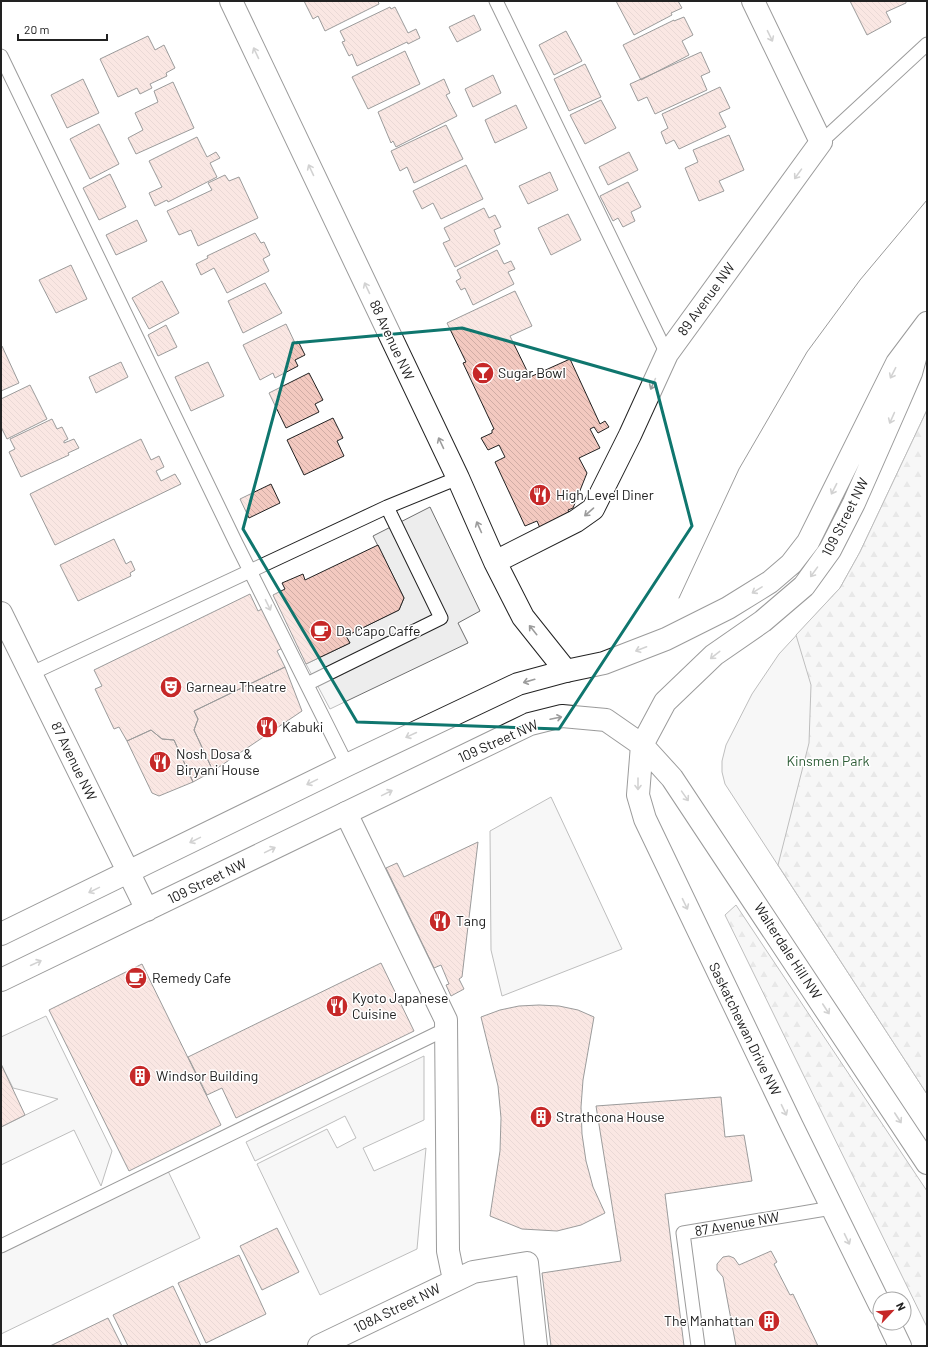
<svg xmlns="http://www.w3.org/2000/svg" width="928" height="1347" font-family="Barlow,sans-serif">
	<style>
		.green { fill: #eee; stroke: #6f6f6f }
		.forest { fill: url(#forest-firs); stroke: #6f6f6f }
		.parking { fill: #ededed; stroke: #6f6f6f }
		.building { fill: url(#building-back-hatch); stroke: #222 }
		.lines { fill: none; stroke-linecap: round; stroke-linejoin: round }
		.lane-casing { stroke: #222; stroke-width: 15 }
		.street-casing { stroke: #222; stroke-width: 24 }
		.secondary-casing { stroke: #222; stroke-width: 24 }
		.lane { stroke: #fff; stroke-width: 13 }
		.street { stroke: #fff; stroke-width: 22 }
		.secondary { stroke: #fff; stroke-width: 22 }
		.tram { stroke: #222; stroke-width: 1 }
		.oneway { stroke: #9c9c9c }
		.marked { fill: none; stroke: #0f766e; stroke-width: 3; stroke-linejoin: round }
		.labels { text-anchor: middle; stroke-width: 3; stroke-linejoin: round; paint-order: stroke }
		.street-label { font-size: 14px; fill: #222; stroke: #fff }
		.poi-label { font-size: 14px; fill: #222; stroke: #fff; text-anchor: start }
		.park-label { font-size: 14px; fill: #2f5e38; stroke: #fff }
	</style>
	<defs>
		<pattern id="forest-firs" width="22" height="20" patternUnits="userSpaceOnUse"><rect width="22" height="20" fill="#eee"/><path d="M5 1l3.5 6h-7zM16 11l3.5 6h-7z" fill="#ccc"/></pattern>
		<pattern id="building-back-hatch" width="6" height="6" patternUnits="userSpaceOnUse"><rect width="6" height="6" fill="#f3c9c0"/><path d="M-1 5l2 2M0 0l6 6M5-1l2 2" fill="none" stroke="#d0aca5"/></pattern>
	</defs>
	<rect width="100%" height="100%" fill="#fff"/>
	<path class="green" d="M927,410V1094L725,784L722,772V761L726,745L752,694L779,654L840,588L860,552Z
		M551,797L622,949L502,996L491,950L490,831Z"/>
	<path class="forest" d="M927,410V1094L778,865L809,743L811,685L796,635L840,588L860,552Z
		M736,905L927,1191V1327L725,915Z"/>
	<path class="parking" d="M430,507L480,611L458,623L468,643L330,709L306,664L350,643L346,636L399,610L404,598L373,536Z
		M46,1016L112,1151L101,1186L74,1130L1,1165V1127L58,1099L13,1088L1,1064V1037Z
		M424,1056V1120L363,1148L374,1171L426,1148L417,1249L320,1295L257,1164L327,1129L337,1148L356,1138L345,1116L255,1161L246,1142Z
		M168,1171L200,1238L1,1334V1247Z"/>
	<path class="building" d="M304,1H378L379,4L325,31L318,16L313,19Z
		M616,1H678L682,8L671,13L672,15L634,35Z
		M850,1H906V3L886,12L891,22L867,35Z
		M390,7L391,9L395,7L408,33L416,29L420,38L408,44L407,42L357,66L352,54L349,56L342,42L345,41L340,31Z
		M474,15L481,30L457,42L449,27Z
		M684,17L693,35L682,41L689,55L641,80L623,45L674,20V21Z
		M566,31L582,61L554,75L539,45Z
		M148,36L155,50L164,45L175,68L166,73L167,76L150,84L152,88L140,94L137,88L118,97L100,59Z
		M405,51L420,84L368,109L352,77Z
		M701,52L710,72L701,76L707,90L655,114L647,97L638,101L630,84Z
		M585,64L601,97L569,111L554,79Z
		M493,75L501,93L473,107L465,89Z
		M83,79L99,113L67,128L51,95Z
		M444,79L450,93L446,95L457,116L396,147L393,141L391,143L378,112Z
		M173,82L194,128L136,154L128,138L143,130L135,113L158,102L154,91Z
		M720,87L730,108L719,113L726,127L679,149L674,140L666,144L661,132L668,128L662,114Z
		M601,100L616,128L585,144L570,115Z
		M516,105L527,128L495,143L485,120Z
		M99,124L119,164L90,179L70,139Z
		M446,125L463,159L414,183L407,167L400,171L391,151Z
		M729,135L744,170L719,181L724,191L699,201L685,168L698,162L693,150Z
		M197,137L207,157L216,152L220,158L210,163L217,177L168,202L167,200L155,206L149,193L162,187L149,161Z
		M629,152L638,170L608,185L599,167Z
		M466,165L483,199L441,219L433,203L422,209L413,191Z
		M550,172L558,190L528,204L519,186Z
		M110,174L126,207L99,220L83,188Z
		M225,175L229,181L239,177L258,218L198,246L191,230L179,235L167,211L212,190L208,183Z
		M628,182L641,207L631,212L635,221L623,227L618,218L613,221L600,196Z
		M484,208L489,218L495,215L501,227L494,230L500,244L455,267L443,243L450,240L444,228Z
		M568,214L581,240L551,255L538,228Z
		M137,220L147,241L116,255L106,235Z
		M255,233L261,243L264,242L270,255L263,259L269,271L227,293L214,268L201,275L196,264L208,258L207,256Z
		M497,250L504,264L511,261L515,269L508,272L514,284L473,305L465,288L461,290L456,281L461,278L457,270Z
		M71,265L87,299L56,313L39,280Z
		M162,281L179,313L149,329L132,298Z
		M265,283L282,313L243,333L228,301Z
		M515,291L532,326L510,336L530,377L570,359L600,424L605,421L609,427L598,433L594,427L590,429L600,448L579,458L587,473L573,508L568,510L569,513L540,528L537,521L525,526L495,462L505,457L499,445L488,450L481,438L492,433V430L494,429L463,363L466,362L447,323Z
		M286,324L295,343L298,341L305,355L295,360L298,366L275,378L273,373L260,380L243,345Z
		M166,325L177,347L158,356L148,335Z
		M2,346L19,383L1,391V347Z
		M121,362L128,377L96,393L89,377Z
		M208,362L224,396L191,411L175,377Z
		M309,373L323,400L315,404L319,412L286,428L269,393Z
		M30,385L47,419L7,439L1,427V399Z
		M333,418L343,438L337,441L344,456L304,475L287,440Z
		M52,419L57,429L62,427L68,439L64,441V443L74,439L79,448L68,453L69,455L21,477L9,452L15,449L10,439Z
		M141,439L151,460L159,456L164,467L156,471L161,481L175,474L181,484L55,545L30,494Z
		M271,484L280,503L249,518L240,499Z
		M114,539L126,564L131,561L135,570L130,573L131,576L78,601L60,565Z
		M378,545L404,598L399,610L346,636L350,643L306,664L273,595L285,589L282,583L303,574L305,580Z
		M250,594L258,611L264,608L282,648L277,651L285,667L194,711L198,719L194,730L213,771L193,782L174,740L162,739L151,730L127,741L119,727L114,729L95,689L102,686L94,670Z
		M285,667L302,711L213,771L194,730L198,719L194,711Z
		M151,730L162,739L174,740L193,782L159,796L152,793L127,741Z
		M478,842L462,977L459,979L464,989L451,996L446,985L449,984L441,965L434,968L386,868L397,863L404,877Z
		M381,963L414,1031L236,1118L222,1088L207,1095L188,1057Z
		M142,964L221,1125L129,1171L49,1010Z
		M539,1005L559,1006L578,1010L594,1017L583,1080L581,1107L582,1134L586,1161L593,1187L605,1213L581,1225L557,1231L522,1229L490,1216L500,1151L501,1118L498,1086L481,1017L500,1010L519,1006Z
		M1,1064L25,1115L1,1127Z
		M721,1097L725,1137L744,1135L752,1181L665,1194L684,1346H551L542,1273L621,1261L596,1106Z
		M277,1228L299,1272L262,1290L240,1246Z
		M771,1251L777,1262L774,1264L790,1295L793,1294L818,1346H736L723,1277L717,1270V1264L723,1257L729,1256L734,1258L739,1265Z
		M239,1255L266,1314L206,1343L178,1283Z
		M173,1286L201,1346H128L113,1315Z
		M108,1318L122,1346H50Z"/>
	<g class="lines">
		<g class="lane-casing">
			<path id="lane" d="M496,1L667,354
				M1,56L236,543L347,765
				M821,142L927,44
				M30,674L387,507L458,478
				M307,684L441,618L387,507
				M1,1246L446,1029
				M698,1346L683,1233L832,1208"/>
		</g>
		<g class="street-casing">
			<path id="street" d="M231,1L458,478L495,562L523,617L566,671
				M495,562L576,521L593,509L630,435L667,354L821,142L753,1
				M346,813L446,1020L448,1251L454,1280
				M319,1346L473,1272L527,1263L536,1346"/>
		</g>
		<g class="secondary-casing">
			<path id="secondary" d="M1,613L147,910
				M1,934L347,765L518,684L566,671L604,663L666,639L728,608L770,582L791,564L808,542L897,363L927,323
				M1,980L530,724L562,716L606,720L642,745L672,778L927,1163
				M880,1305L792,1126L645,819L638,795L642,745L665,702L714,655L763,621L804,586L830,550L854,503L898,403L911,373L920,340
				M889,1323L900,1346"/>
		</g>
		<use href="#lane" class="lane"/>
		<use href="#street" class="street"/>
		<use href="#secondary" class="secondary"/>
		<path class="tram" d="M679,598L739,469L807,352L860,280L927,200"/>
	</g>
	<defs><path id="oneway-shaft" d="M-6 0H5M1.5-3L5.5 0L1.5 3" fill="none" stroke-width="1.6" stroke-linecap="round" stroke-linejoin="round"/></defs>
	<g class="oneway">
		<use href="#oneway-shaft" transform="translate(770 36) rotate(64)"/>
		<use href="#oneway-shaft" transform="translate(256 53) rotate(-115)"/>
		<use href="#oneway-shaft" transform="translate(311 170) rotate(-115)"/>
		<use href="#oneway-shaft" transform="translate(798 174) rotate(126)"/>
		<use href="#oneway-shaft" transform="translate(367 288) rotate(-115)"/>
		<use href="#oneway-shaft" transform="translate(893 373) rotate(117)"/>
		<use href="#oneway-shaft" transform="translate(653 384) rotate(114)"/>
		<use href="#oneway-shaft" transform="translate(892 418) rotate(114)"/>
		<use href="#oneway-shaft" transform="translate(441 443) rotate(-115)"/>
		<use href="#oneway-shaft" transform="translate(834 489) rotate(117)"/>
		<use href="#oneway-shaft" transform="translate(589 512) rotate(139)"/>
		<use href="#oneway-shaft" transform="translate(479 527) rotate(-114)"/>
		<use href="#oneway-shaft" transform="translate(814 572) rotate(126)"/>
		<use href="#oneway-shaft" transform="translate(757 590) rotate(148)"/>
		<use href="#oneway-shaft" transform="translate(268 605) rotate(64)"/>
		<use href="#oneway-shaft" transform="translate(533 630) rotate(-129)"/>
		<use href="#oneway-shaft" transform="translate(641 649) rotate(159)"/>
		<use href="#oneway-shaft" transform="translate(715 655) rotate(142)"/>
		<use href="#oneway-shaft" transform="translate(529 681) rotate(164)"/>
		<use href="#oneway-shaft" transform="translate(556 718) rotate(-12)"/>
		<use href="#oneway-shaft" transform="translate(411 735) rotate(155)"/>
		<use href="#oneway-shaft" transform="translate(312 782) rotate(154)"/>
		<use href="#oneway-shaft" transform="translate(638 784) rotate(90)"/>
		<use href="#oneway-shaft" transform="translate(387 793) rotate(-26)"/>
		<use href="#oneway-shaft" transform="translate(685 796) rotate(55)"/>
		<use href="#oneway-shaft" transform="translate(195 840) rotate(154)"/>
		<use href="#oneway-shaft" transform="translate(270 850) rotate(-26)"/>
		<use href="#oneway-shaft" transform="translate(94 890) rotate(154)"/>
		<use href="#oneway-shaft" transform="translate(685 904) rotate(64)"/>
		<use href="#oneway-shaft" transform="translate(36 963) rotate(-25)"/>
		<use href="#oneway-shaft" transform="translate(826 1009) rotate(57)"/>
		<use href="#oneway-shaft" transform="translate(784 1110) rotate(64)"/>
		<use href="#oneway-shaft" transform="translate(898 1118) rotate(57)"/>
		<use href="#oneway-shaft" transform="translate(847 1239) rotate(64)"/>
	</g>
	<path d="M0 0H928V1347H0ZM462,328L655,383L692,526L559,729L357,722L243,529L293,343Z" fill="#fff" fill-opacity=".55" fill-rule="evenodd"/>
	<path class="marked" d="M462,328L655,383L692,526L559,729L357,722L243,529L293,343Z"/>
	<defs>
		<g id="bar-disc" transform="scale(1.15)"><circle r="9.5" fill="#c62828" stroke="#fff"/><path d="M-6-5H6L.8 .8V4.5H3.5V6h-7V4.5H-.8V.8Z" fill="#fff"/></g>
		<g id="restaurant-disc" transform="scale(1.15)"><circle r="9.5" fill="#c62828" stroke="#fff"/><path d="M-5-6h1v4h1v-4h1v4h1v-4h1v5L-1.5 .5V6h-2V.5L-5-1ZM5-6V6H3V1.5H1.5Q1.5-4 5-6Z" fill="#fff"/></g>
		<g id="cafe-disc" transform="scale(1.15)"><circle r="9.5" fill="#c62828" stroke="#fff"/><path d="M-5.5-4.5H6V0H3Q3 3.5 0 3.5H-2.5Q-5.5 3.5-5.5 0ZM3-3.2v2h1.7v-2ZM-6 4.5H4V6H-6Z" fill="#fff"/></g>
		<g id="theatre-disc" transform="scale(1.15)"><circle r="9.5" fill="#c62828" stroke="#fff"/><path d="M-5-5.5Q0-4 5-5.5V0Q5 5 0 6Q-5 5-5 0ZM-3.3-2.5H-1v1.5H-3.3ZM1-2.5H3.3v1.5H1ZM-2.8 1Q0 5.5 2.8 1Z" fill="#fff"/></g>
		<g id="building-disc" transform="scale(1.15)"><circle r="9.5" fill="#c62828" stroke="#fff"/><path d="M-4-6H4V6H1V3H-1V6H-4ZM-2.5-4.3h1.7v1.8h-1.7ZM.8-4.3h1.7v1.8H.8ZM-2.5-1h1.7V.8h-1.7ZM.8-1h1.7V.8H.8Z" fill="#fff"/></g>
	</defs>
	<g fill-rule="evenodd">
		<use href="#bar-disc" x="483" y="373"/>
		<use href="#restaurant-disc" x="540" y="495"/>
		<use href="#cafe-disc" x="321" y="631"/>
		<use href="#theatre-disc" x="171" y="687"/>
		<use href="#restaurant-disc" x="267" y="727"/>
		<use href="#restaurant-disc" x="160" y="762"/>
		<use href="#restaurant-disc" x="440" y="921"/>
		<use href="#cafe-disc" x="136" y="978"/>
		<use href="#restaurant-disc" x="337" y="1006"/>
		<use href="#building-disc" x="140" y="1076"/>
		<use href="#building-disc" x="541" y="1117"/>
		<use href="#building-disc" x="769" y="1321"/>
	</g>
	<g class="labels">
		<g class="street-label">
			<text transform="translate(706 299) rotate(-54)" y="5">89 Avenue NW</text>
			<text transform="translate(392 340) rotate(65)" y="5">88 Avenue NW</text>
			<text transform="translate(845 517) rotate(-63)" y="5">109 Street NW</text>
			<text transform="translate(498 741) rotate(-24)" y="5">109 Street NW</text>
			<text transform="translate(74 761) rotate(64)" y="5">87 Avenue NW</text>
			<text transform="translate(207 881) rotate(-26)" y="5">109 Street NW</text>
			<text transform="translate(788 951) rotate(57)" y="5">Walterdale Hill NW</text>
			<text transform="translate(745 1029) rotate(64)" y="5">Saskatchewan Drive NW</text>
			<text transform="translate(737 1224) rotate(-10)" y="5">87 Avenue NW</text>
			<text transform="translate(397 1308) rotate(-26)" y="5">108A Street NW</text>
		</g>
		<g class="poi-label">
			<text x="498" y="378">Sugar Bowl</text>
			<text x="556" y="500">High Level Diner</text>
			<text x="336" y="636">Da Capo Caffe</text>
			<text x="186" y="692">Garneau Theatre</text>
			<text x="282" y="732">Kabuki</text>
			<text x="176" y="759">Nosh Dosa &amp;<tspan x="176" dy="16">Biryani House</tspan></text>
			<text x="456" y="926">Tang</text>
			<text x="152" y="983">Remedy Cafe</text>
			<text x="352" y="1003">Kyoto Japanese<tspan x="352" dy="16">Cuisine</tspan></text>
			<text x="156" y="1081">Windsor Building</text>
			<text x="556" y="1122">Strathcona House</text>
			<text x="754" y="1326" text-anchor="end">The Manhattan</text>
		</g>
		<g class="park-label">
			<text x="828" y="766">Kinsmen Park</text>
		</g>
	</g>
	<rect width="928" height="1347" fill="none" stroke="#222222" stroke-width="4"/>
	<g transform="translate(892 1311) rotate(64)"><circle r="19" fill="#ffffff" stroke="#a7a7a7"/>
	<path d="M0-3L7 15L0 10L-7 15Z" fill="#c62828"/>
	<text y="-6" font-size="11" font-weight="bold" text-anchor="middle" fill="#222222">N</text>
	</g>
	<path d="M18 34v6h89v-6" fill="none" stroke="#222222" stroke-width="2"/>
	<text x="24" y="34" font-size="12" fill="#222222" stroke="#ffffff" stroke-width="3" paint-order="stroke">20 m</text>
</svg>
